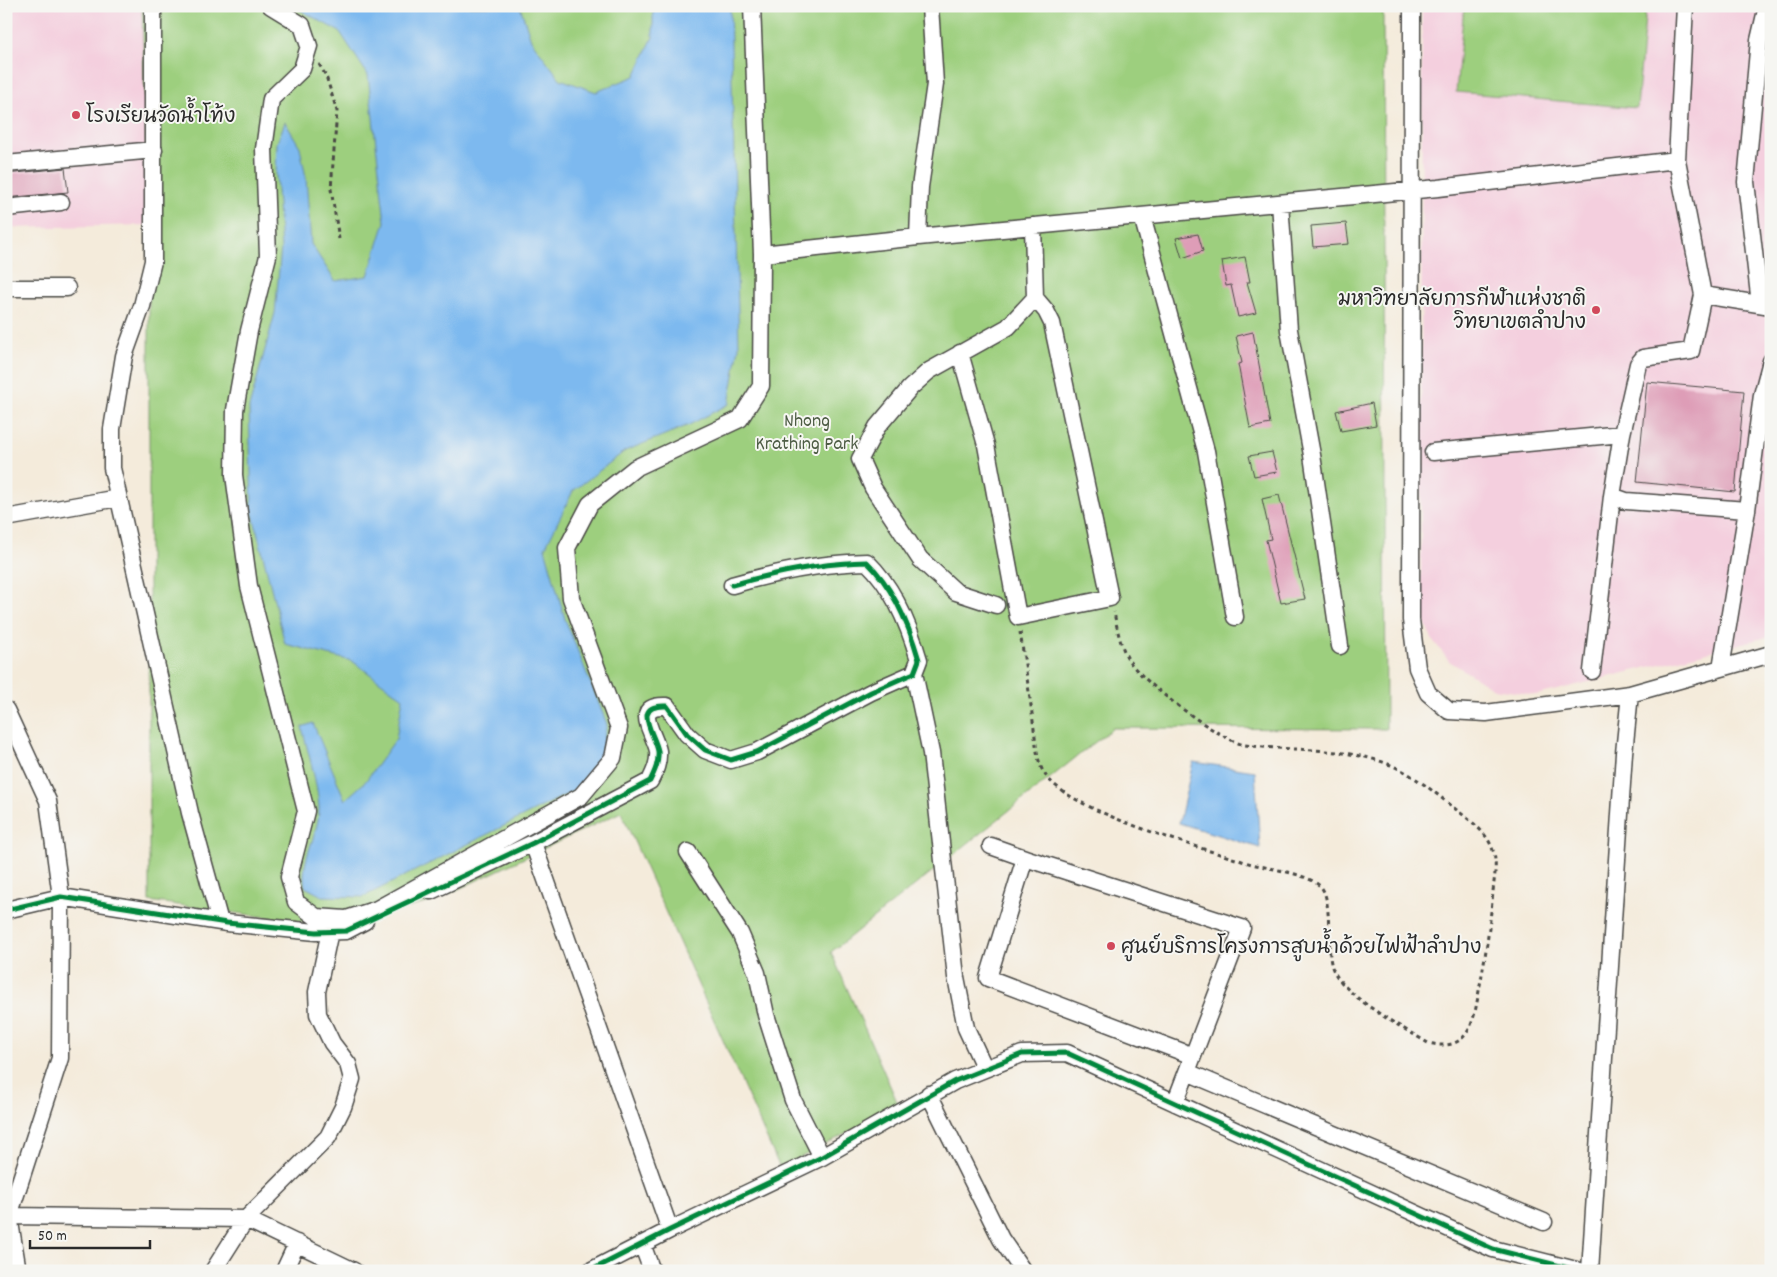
<svg xmlns="http://www.w3.org/2000/svg" width="1777" height="1277" font-family="Dekko,'Playpen Sans Thai',sans-serif">
	<style>
		.built { fill: #f4cfde }
		.green { fill: #9dcf7e; stroke: #647d54 }
		.water { fill: #7db9ef; stroke: #54728d }
		.building { fill: #de9db7 }
		.lines { fill: none; stroke-linecap: round; stroke-linejoin: round }
		.minor-casing { stroke: #494845; stroke-width: 19 }
		.path { stroke: #494845; stroke-width: 3; stroke-dasharray: 4 4; stroke-linecap: butt }
		.minor { stroke: #fff; stroke-width: 16 }
		.cycleway-casing { stroke: #f6f6f2; stroke-width: 8 }
		.cycleway { stroke: #00873e; stroke-width: 5 }
		.poi-dot { fill: #d1495b; stroke: #f6f6f2; stroke-width: 2 }
		.labels { text-anchor: middle; stroke-width: 4; stroke-linejoin: round; paint-order: stroke }
		.poi-label { font-size: 20px; fill: #2b2b2b; stroke: #f6f6f2; text-anchor: start }
		.park-label { font-size: 20px; fill: #4d5c44; stroke: #f6f6f2 }
	</style>
	<rect width="100%" height="100%" fill="#f6f6f2"/>
	<filter id="ink" filterUnits="userSpaceOnUse"><feTurbulence type="fractalNoise" baseFrequency=".02" numOctaves="2"/><feDisplacementMap in="SourceGraphic" scale="10" xChannelSelector="R" yChannelSelector="G"/><feConvolveMatrix kernelMatrix="1 2 1 2 8 2 1 2 1" color-interpolation-filters="sRGB"/></filter>
	<filter id="wash" filterUnits="userSpaceOnUse"><feTurbulence type="fractalNoise" baseFrequency=".0096" numOctaves="4" result="noise"/><feDisplacementMap in="SourceGraphic" scale="20" xChannelSelector="R" yChannelSelector="G"/><feGaussianBlur stdDeviation="1.12" result="paint"/><feColorMatrix in="noise" values="0 0 0 0 0 0 0 0 0 0 0 0 0 0 0 0 0 1.4 0 .05"/><feComposite in="paint" operator="in"/></filter>
	<g filter="url(#wash)">
		<rect width="100%" height="100%" fill="#f4ebdb"/>
		<path class="built" d="M6,6H142L148,225L6,228Z
			M1422,6H1771V636L1537,695L1494,689L1449,661L1432,639L1421,614Z"/>
		<path class="green" d="M142,6H1383L1386,729L1113,728L831,952L899,1106L780,1168L621,812L431,902L331,926L149,901V241Z
			M1464,6H1646L1637,108L1456,92Z"/>
		<path class="water" d="M293,6H520L531,40L560,79L596,92L635,76L653,37V6H730L739,347L729,404L689,425L625,451L573,491L545,548L565,619L607,724L599,762L577,789L363,897L322,896L305,887C299,860 320,834 319,807C318,784 307,750 302,727L313,723L345,800L365,782L396,739L403,698L352,661L285,644L252,511L249,408L275,313L281,248L276,174L277,143L285,122L300,147L306,178L311,244L335,281L368,276L385,222L368,75L340,32Z
			M1193,762L1255,771L1260,848L1179,823Z"/>
		<g id="blocks">
			<path class="building" d="M65,168L68,192L6,198V174Z
				M1346,223L1349,244L1313,247L1311,226Z
				M1198,234L1203,251L1182,258L1176,238Z
				M1245,257L1250,282H1247L1256,313L1238,317L1231,285L1226,286L1222,261Z
				M1253,332L1270,424L1250,428L1238,364L1242,363L1236,336Z
				M1647,382L1744,391L1735,492L1637,482Z
				M1372,403L1376,425L1341,431L1336,411Z
				M1272,452L1277,472L1254,476L1249,456Z
				M1279,495L1305,599L1281,603L1266,540L1271,539L1262,499Z"/>
		</g>
	</g>
	<g filter="url(#ink)">
		<use href="#blocks" fill-opacity="0" stroke="#494845" stroke-width="1"/>
		<g class="lines">
			<g class="minor-casing">
				<path id="minor" d="M153,6V261L142,306L124,356L112,429V468L190,813L220,922
					M271,6L302,25L309,46L302,69L271,99L264,149L268,256L249,331L235,410L234,475L249,586L306,811L289,877L296,902L316,917L346,919L377,909L581,796L613,758L619,728L571,598L567,548L590,504L635,468L740,419L761,386L762,254L752,6
					M1412,6L1411,620L1417,668L1428,693L1449,711L1486,713L1630,694L1771,654
					M1685,6L1677,160L1703,295L1771,306
					M6,164L154,150
					M1280,203L1289,330L1312,455L1340,646
					M6,208L61,202
					M1142,216L1206,451L1235,617
					M918,237L920,187L935,84L930,6
					M762,254L918,237L1438,188L1677,160
					M6,288H67
					M1703,295L1691,351L1643,358L1638,364L1622,434L1612,496L1626,501L1747,510
					M1760,304L1746,182L1759,40L1767,6
					M960,353L986,445L1018,617L1110,598L1052,323L1046,311L1035,298
					M1433,452L1622,434
					M6,518L118,498
					M996,605L956,592L920,559L873,488L860,459L877,427L910,388L929,371L1008,327L1035,298L1033,226
					M1721,668L1747,510L1762,395L1771,361
					M1592,671L1612,496
					M914,673L931,753L956,977L966,1028L985,1069
					M6,710L48,801L61,897L60,1058L9,1216L18,1271
					M533,843L670,1230
					M991,846L1025,858
					M688,852L740,933L757,973L766,1015L793,1100L822,1157
					M431,891L533,843L650,781C655,771 659,762 658,751C655,734 630,704 667,706L687,734L705,750L731,760L757,752L871,692L914,673L919,660C909,625 894,588 867,562C820,563 777,572 732,585
					M6,910L61,897L227,923L316,932L346,931L365,921
					M1187,1072L1544,1222
					M929,1094L1001,1239L1023,1271
					M1175,1103L1242,928L1025,858L988,978L1193,1056
					M9,1216L246,1219L354,1271
					M642,1244L652,1271
					M213,1271L246,1219L328,1137L343,1107L352,1079L348,1064L332,1043L318,1014L317,992L330,931
					M284,1271L297,1243
					M590,1271L670,1230L822,1157L955,1081L1022,1054L1067,1053L1493,1249L1580,1271
					M1590,1271L1624,753L1630,694"/>
			</g>
			<path class="path" d="M319,64L326,76L337,111L331,189L339,239
				M1020,632C1025,664 1030,697 1034,729C1036,743 1037,762 1044,773C1068,812 1200,847 1245,862C1266,869 1305,872 1320,886C1333,897 1326,949 1332,967C1342,996 1402,1027 1428,1043C1472,1054 1474,1018 1480,985C1486,954 1490,923 1493,892C1494,879 1497,866 1494,854C1489,832 1469,820 1453,807C1429,788 1406,768 1376,760C1334,747 1288,751 1245,745C1221,741 1139,680 1128,659C1120,645 1117,628 1114,612"/>
			<use href="#minor" class="minor"/>
			<g class="cycleway-casing">
				<path id="cycleway" d="M6,910L61,897L227,923L316,932L346,931L533,843L650,781C655,771 659,762 658,751C655,734 630,704 667,706L687,734L705,750L731,760L757,752L871,692L914,673L919,660C909,625 894,588 867,562C820,563 777,572 732,585
					M590,1271L670,1230L822,1157L955,1081L1022,1054L1067,1053L1493,1249L1580,1271"/>
			</g>
			<use href="#cycleway" class="cycleway"/>
		</g>
	</g>
	<g class="poi-dot">
		<circle cx="76" cy="115" r="5"/>
		<circle cx="1596" cy="310" r="5"/>
		<circle cx="1111" cy="946" r="5"/>
	</g>
	<g class="labels">
		<g class="poi-label">
			<text x="86" y="122">โรงเรียนวัดน้ำโท้ง</text>
			<text x="1586" y="305" text-anchor="end">มหาวิทยาลัยการกีฬาแห่งชาติ<tspan x="1586" dy="23">วิทยาเขตลำปาง</tspan></text>
			<text x="1121" y="953">ศูนย์บริการโครงการสูบน้ำด้วยไฟฟ้าลําปาง</text>
		</g>
		<g class="park-label">
			<text x="807" y="426">Nhong<tspan x="807" dy="23">Krathing Park</tspan></text>
		</g>
	</g>
	<rect width="1777" height="1277" fill="none" stroke="#f6f6f2" stroke-width="25"/>
	<path d="M30 1240v8h120v-8" fill="none" stroke="#2b2b2b" stroke-width="2.5"/>
	<text x="38" y="1240" font-size="15" fill="#2b2b2b" stroke="#f6f6f2" stroke-width="4" paint-order="stroke">50 m</text>
</svg>
